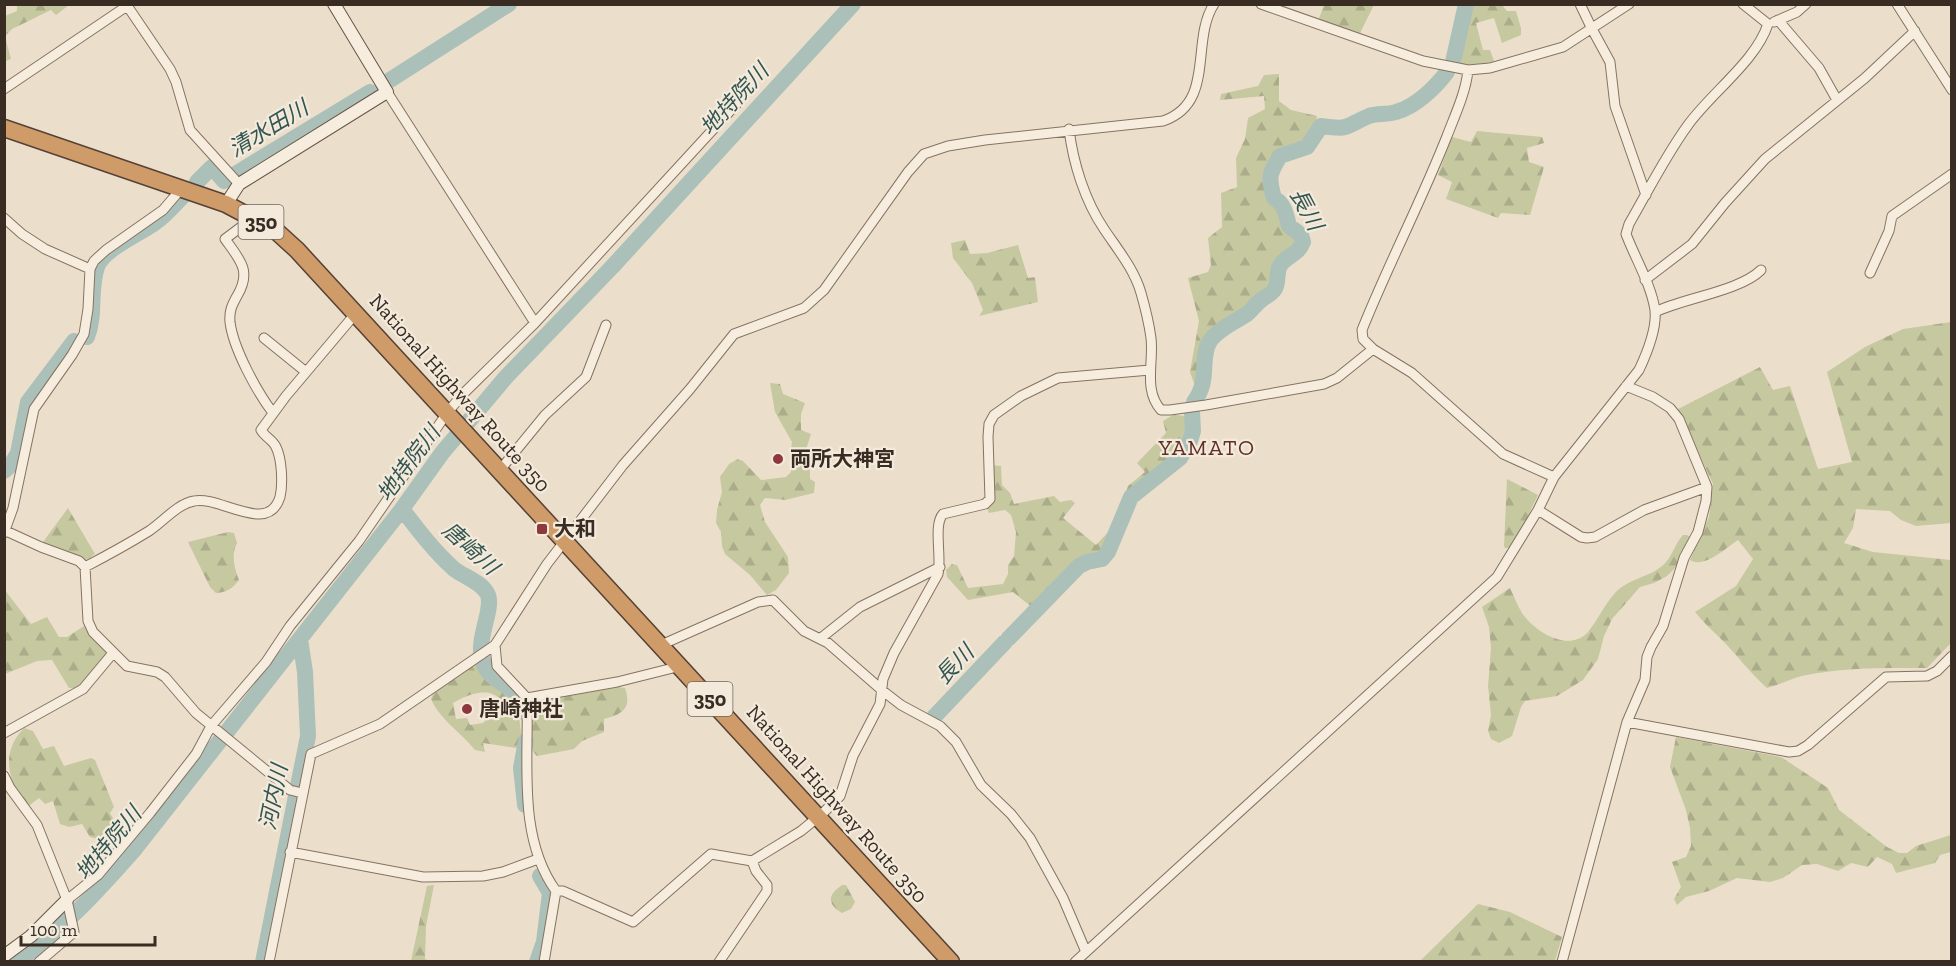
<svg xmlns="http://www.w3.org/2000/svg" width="1956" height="966" font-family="'Zilla Slab','Noto Sans JP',serif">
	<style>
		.forest { fill: url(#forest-firs) }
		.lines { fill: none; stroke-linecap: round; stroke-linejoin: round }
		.river { stroke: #abc0b9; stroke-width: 16 }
		.street-casing { stroke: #867261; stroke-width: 11 }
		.secondary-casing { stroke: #685444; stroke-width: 14 }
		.highway-casing { stroke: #554135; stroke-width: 19 }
		.street { stroke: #f6edde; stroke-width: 9 }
		.secondary { stroke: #f6edde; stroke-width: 12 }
		.highway { stroke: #cf9b68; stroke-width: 16 }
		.poi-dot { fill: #8e383e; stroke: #f3eadb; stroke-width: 2 }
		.labels { text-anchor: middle; stroke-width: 4.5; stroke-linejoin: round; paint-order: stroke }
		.shield { fill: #f3eadb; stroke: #70655a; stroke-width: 1.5 }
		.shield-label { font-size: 20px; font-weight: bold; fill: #382c23 }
		.street-label { font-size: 21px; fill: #382c23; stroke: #f3eadb }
		.poi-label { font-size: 21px; font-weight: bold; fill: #382c23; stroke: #f3eadb; text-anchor: start }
		.water-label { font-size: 22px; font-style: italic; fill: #345652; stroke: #f3eadb }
		.neighbourhood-label { font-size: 22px; letter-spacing: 1.5px; fill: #602f27; stroke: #f3eadb }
	</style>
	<defs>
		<pattern id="forest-firs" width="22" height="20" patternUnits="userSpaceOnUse" patternTransform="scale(1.5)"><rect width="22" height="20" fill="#c6c8a0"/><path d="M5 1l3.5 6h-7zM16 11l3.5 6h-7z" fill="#abac8a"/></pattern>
	</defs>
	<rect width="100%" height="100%" fill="#ebdfcc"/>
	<path class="forest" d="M17,5H69L56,15L51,10L12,29L5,36L11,59L6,61L4,59L5,16L17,11Z
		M1324,5H1374L1360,33L1318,21Z
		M1470,5H1502L1507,11H1516L1521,28V35L1502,43L1494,18L1476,23L1483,50H1490L1494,61L1485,65L1456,64Z
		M1279,74V101L1291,110L1317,116L1315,127L1305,144L1278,153L1265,172V184L1272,200L1279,205L1287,229L1296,235L1299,240L1298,246L1276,266L1273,286L1244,312L1208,336L1202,346L1201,384L1195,386L1190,372L1199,321L1188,278L1208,272L1211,265L1208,238L1222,227L1221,193L1237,187L1236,158L1245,139L1248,118L1265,109L1264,96L1220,100L1221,94L1258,86L1264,75Z
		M1477,131L1542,137L1544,143L1527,148L1529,162L1544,167L1530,215L1501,213L1498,218L1446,199L1452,182L1438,175L1452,137L1471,142Z
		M965,240L970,254L987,253L1018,245L1028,278L1035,277L1038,302L979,316L983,310L972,283L953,258L951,243Z
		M1951,322V523L1916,526L1901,520L1890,511L1856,509L1853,528L1844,543L1873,552L1951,560V643L1927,668C1886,668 1843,667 1802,676C1790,679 1779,685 1767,688C1750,673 1737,655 1721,639C1712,630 1703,622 1695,612L1736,586L1753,559L1738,540C1726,548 1704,569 1690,560L1709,517L1713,484L1678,409L1760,367L1773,390L1790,386L1818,469L1852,462L1827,372L1865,347L1903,329Z
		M770,383L780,384L783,394L805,403L801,414V430L811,434L804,456L810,463V479L815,482L814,493L785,500L765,498L760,505L765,522L788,557L789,573L776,590L767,595L750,575L725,554L722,546L721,532L716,523L717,510L722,492L720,477L729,464L738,459L743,461L761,480L786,477L791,472L790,455L792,442L775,412Z
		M1173,415L1185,416L1190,421V431L1176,457L1129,495L1105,552C1096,559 1084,558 1074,566C1059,578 1046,594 1033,608L1013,592L968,600L947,577L946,570L952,564L957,565L968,588L1003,584L1008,574V565L1014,556L1016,532L1011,515L1005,510L989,513L986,506L991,465L1001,466L1002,485L1010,493L1014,504L1054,496L1060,502L1071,500L1075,503L1063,518L1096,545L1113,527L1120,512L1128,486L1145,472L1137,463L1166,433L1163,421Z
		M1507,479L1538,495L1526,520L1509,548H1505L1504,546Z
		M68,508L95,554L83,563L42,548L43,542Z
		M228,532L234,533L237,543C231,555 234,567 239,580C233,588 226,593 216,593L210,587L188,542Z
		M1683,535H1687L1690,537L1675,568L1667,576L1654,583L1640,587L1612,619L1604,636L1598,659L1583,680L1557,696L1525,701L1521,707L1512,736L1499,743L1491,739L1488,731L1491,715L1488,686L1491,648L1489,627L1482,607L1510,588C1514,596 1517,605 1522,613C1535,632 1569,653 1588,632C1598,620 1604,605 1615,593C1629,578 1648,578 1662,566C1673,557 1674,544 1683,535Z
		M4,589L31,624L47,617L59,637H67L84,626L107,654L78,688H69L52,660L37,661L5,674Z
		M488,653L500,676L503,688L515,696L510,699H500C488,686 466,695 453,703L456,719L467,718L470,725L483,723C492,712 504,708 518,707L522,742L516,748L483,743L485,752L475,750C461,732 440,720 431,699L434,691Z
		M619,687L625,688C632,708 623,714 604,719V732L582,741L574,749L569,750L537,756L533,752L531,706L535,702Z
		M24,728L33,731L43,749L54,746L64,766L91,758L95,760L114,807L110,813L115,822L109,834L101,840L90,837L82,824L69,827L60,824L53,801L45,804L39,798L26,808C8,779 0,753 24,728Z
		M1676,737L1781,757L1828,788L1839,810L1887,847L1899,853H1907L1916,846L1951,835V852L1940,855L1935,863L1896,873L1892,864L1877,857L1868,867L1851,863L1838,871L1817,864L1802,865L1783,878L1770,882L1737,878L1709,891L1686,897L1677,905L1674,899L1681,887L1672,862L1686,857L1691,846L1690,828L1686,810L1670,767Z
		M434,885L426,926L425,959L430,961H411L427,886Z
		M842,885H846L855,902L851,909L842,913C826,903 828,895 842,885Z
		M1478,904L1510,912L1562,937L1555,961H1420Z"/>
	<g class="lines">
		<path class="river" d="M1453,62L1466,4
			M390,80L509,4
			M197,182L212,167L224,181L370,92
			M87,337C96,315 89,290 97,267C103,249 140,234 156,222C166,215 174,205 183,196
			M1194,402C1211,379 1199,358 1210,341C1218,329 1235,322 1247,314C1252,310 1255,305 1260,301C1264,297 1271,295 1274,290C1280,282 1275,272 1281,264C1289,254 1298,255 1303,242L1301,235L1289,226C1286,215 1285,204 1274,198C1268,177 1269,174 1280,156L1307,147L1321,126C1351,130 1343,127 1369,116C1377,113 1387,115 1396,112C1415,107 1435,88 1447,72
			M4,471L11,465L18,453L28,402L74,341
			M402,509C418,530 434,551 454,569C464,577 480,581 487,593C496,608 473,641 484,665C494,687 522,684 524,712
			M1008,639L1079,566L1087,562L1102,559L1108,552L1131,497L1180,458L1190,441L1193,431L1192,412
			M934,717L1005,642
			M525,805L521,768L526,741
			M17,962C62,930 98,891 134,850L402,509L442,453L506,377L612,267L853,4
			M263,962L308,736L305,672L300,639
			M537,962L544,942L550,893L540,876"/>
		<g class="street-casing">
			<path id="street" d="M126,4L170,69L176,82L190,130L239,184
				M1261,4L1423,61L1468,70L1490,68L1563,47L1629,4
				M1580,4L1592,29L1610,62L1615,106L1646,195
				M1743,4L1768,24
				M1897,4L1952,90
				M1778,20L1819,68L1837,100
				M1774,22L1797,12L1806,4
				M1468,70C1466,92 1455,115 1447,136C1421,202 1388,265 1362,330L1363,339L1373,349L1412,373L1503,454L1554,477
				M4,89L127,6
				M387,92L535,323
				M1069,129C1073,163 1085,201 1104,229C1118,250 1134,269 1141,293C1145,307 1149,323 1151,338C1154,362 1143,390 1161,410H1170L1206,405L1324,384L1337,378L1373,349
				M251,216L249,221L225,239C240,260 252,271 237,296C232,305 229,311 230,322C233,348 257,392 273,413
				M4,218L22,234L45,249L90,269
				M1870,273L1889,231L1892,216L1952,174
				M1645,280L1692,244L1725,203L1765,159L1865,78L1915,31
				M1655,312C1684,298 1740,291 1761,270
				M264,338L306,372
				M500,470L545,415L586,377L606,325
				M1538,510L1581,537L1587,538L1595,537L1644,510L1707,487
				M6,531L41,547L79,561L85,567L88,621L93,632L127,666L157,672L165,677L196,713L290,790L302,793
				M4,533L13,508L34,409L72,355L84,334L88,309L90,269L94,261L106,250L163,210L181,189
				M85,567C106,556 128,544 149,531C163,522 177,504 194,501C219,495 268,536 280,497C283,484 282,459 276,447C273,440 265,437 261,430L286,396L356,313
				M821,638L860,607L940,567
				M495,645L497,666L527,698C529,762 517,837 556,891L544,962
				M661,645L758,602L773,600L804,631L828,643L883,691L901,705L940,726L956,742L981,785L1011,814L1030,838L1063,898L1086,952
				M527,698L617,682L681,666
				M1627,722L1789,752L1798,751L1808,745L1886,677L1927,676L1937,671L1952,656
				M4,733L83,689L113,653
				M4,776L10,788L37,825L67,900L74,932L39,962
				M290,852L423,877L483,876L503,872L538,859
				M556,891H563L633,922L711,854L752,861L801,831L823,813L840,796L853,756L880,704L883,679L894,653L938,574C942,557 933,525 943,514L985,504L990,499L988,437L989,424L994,415L1021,396L1058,378L1150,370
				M67,900L98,875L150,813L196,754L211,726L266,662L290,626L359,541L447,413L462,395L535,323L742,98
				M269,962L311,754L380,724L495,645L547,564L623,465L690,389L734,334L804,308L824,290L908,172L924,154L948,146L985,140L1163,121C1216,103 1190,41 1214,4
				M719,962L767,891V885L756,871L752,861
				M1075,962L1497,577L1538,510L1554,477L1639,370C1647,353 1657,329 1655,310C1651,284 1635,258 1626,234L1629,224C1648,191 1666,155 1688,125C1711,93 1756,61 1768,24
				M1562,962L1627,722L1645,680L1647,657L1651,647L1663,626L1684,558L1698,532L1706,501L1707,487L1679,419L1670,408L1653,397L1626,386"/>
		</g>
		<g class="secondary-casing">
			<path id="secondary" d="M226,204L239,184L387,92L334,4
				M4,956L31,936L67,900"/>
		</g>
		<g class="highway-casing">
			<path id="highway" d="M4,128L226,204L275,230L297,250L951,962"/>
		</g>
		<use href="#street" class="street"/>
		<use href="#secondary" class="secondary"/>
		<use href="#highway" class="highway"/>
	</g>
	<g class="poi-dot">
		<circle cx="778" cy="459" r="6"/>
		<rect x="536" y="523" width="12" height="12" rx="3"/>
		<circle cx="467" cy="709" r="6"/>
	</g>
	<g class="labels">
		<g class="shield">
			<rect x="238.5" y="205" width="45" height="34" rx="4.5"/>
			<rect x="687.5" y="682" width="45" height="34" rx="4.5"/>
		</g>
		<g class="shield-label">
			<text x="261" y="229">350</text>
			<text x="710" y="706">350</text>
		</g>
		<g class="street-label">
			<text transform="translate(460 393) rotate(48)" y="7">National Highway Route 350</text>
			<text transform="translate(837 804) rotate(48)" y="7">National Highway Route 350</text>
		</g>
		<g class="poi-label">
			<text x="790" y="466">両所大神宮</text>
			<text x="554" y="536">大和</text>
			<text x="479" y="716">唐崎神社</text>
		</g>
		<g class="water-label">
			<text transform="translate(734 99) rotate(-47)" y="8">地持院川</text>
			<text transform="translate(268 128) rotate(-31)" y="8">清水田川</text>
			<text transform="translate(1307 209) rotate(62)" y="8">長川</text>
			<text transform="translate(408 463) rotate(-53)" y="8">地持院川</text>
			<text transform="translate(471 548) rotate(42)" y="8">唐崎川</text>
			<text transform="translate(954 664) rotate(-46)" y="8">長川</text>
			<text transform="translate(273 797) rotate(-79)" y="8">河内川</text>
			<text transform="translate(108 843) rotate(-50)" y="8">地持院川</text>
		</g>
		<g class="neighbourhood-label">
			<text x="1207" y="455">YAMATO</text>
		</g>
	</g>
	<rect width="1956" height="966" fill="none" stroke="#382c23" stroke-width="12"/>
	<path d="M21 936v9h134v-9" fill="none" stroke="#382c23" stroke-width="3"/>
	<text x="30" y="936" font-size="18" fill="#382c23" stroke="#f3eadb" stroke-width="4.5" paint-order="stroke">100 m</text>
</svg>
